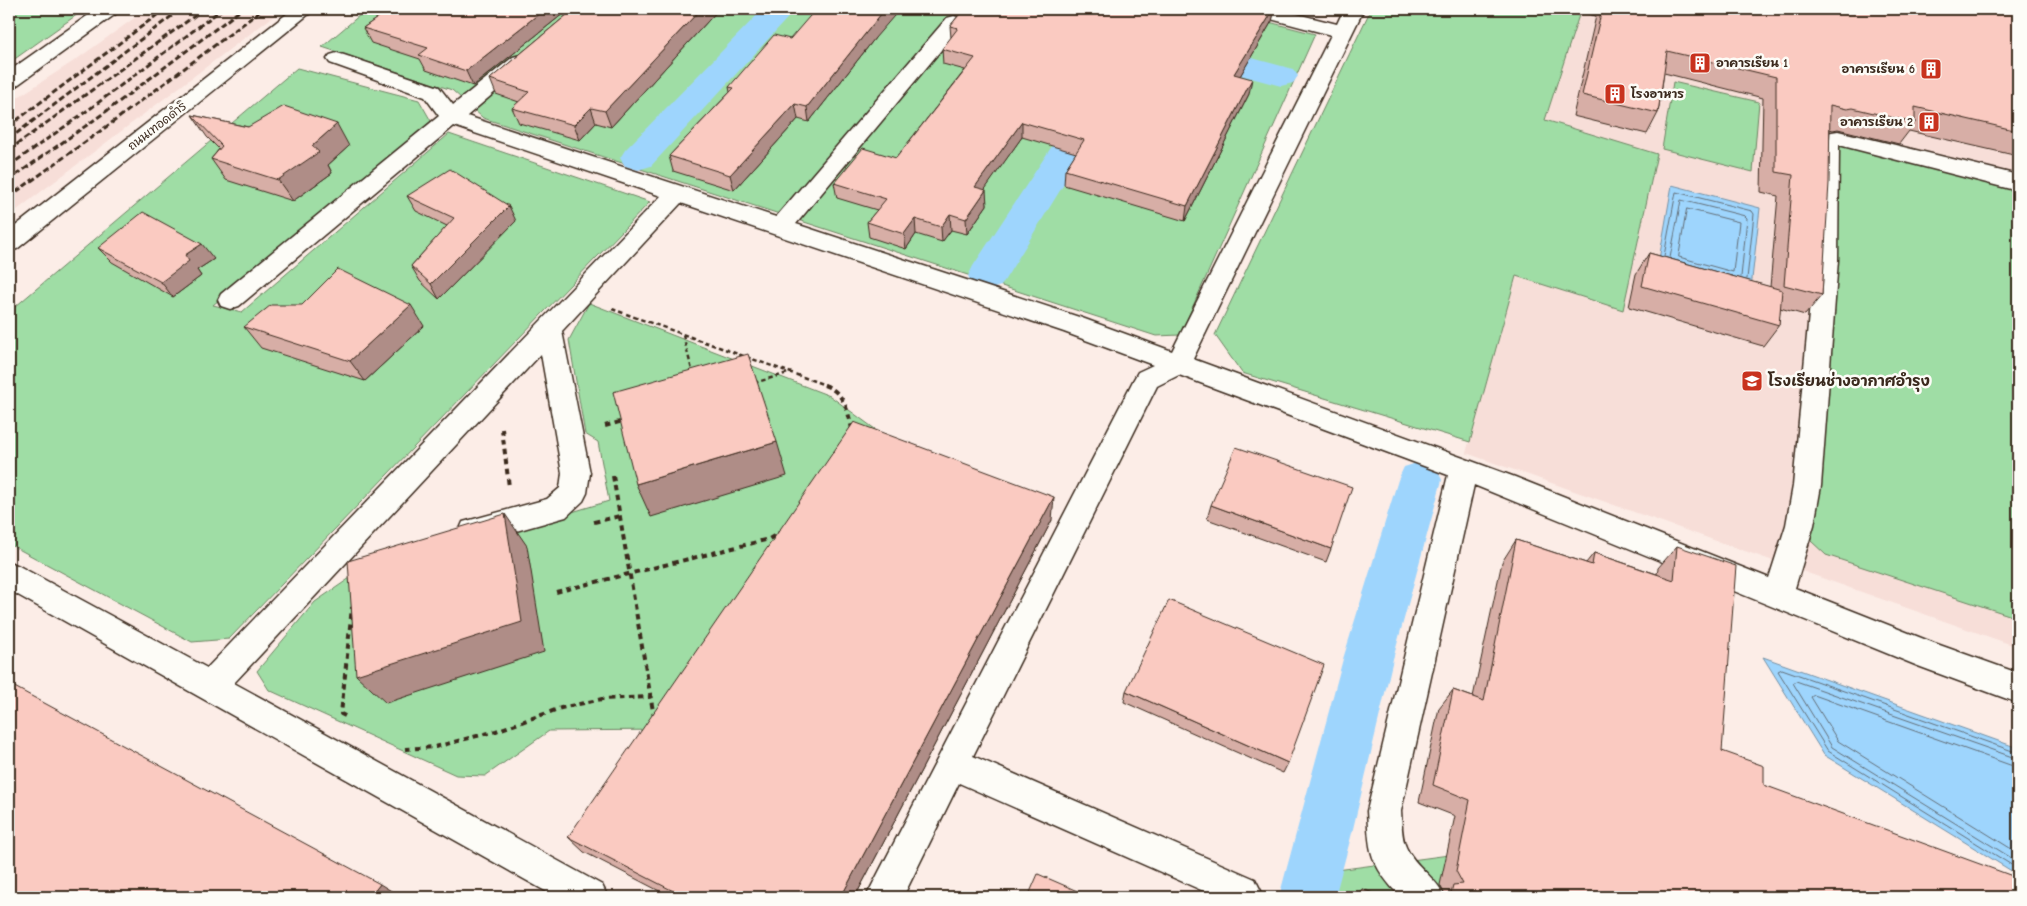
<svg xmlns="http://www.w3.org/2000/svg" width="2027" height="906" font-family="'Comic Neue','Playpen Sans Thai',sans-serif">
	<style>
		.built { fill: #f7ded8 }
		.green { fill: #9fdda5; stroke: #6d8462 }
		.water { fill: #9ed5fd; stroke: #7691a4 }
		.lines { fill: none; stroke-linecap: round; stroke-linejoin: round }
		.shore { stroke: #636e77; stroke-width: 1 }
		.canal { fill: #9ed5fd; fill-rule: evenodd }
		.minor-casing { stroke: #3b2a1e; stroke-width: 3 }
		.path-far1 { stroke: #3b2a1e; stroke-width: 2.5; stroke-dasharray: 4.5 3; stroke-linecap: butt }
		.path { stroke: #3b2a1e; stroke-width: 4; stroke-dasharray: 5.5 4.5; stroke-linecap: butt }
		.minor { fill: #fdfcf7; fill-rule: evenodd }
		.rail { stroke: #3b2a1e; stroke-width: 3; stroke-dasharray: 6 3; stroke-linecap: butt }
		.wall { fill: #d7aea6; stroke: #3b2a1e }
		.shaded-wall { fill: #af8d87; stroke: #3b2a1e }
		.building { fill: #facac1; stroke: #3b2a1e }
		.labels { text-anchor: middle; stroke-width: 5; stroke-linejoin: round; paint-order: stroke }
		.far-poi-label { font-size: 12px; font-weight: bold; fill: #3b2a1e; stroke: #fdfcf7; text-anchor: start }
		.far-street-label { font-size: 12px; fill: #3b2a1e; stroke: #fdfcf7 }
		.poi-label { font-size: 15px; font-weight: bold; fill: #3b2a1e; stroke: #fdfcf7; text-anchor: start }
	</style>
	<rect width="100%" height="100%" fill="#fcede7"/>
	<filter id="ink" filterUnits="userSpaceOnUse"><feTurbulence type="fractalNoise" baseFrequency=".02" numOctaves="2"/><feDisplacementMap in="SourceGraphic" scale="10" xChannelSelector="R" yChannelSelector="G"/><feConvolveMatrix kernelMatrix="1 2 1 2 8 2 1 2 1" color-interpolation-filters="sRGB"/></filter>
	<g filter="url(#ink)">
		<path class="built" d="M147,9H283L9,216V103L77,59Z
			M1581,9H1742L2018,73V647L1466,453L1516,276L1623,310L1657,155L1545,120Z"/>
		<path class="green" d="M9,9H85L9,63Z
			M367,9H1219L1315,34L1180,335L1156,336L483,118L452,90L322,47Z
			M1371,9H1581L1545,120L1657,154L1623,310L1516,276L1470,442L1242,373L1215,335Z
			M297,68L419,100L431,121L213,305L242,312L449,134L650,202L229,639L192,642L9,544V312Z
			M1673,82L1759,102L1753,172L1662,149Z
			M1836,144L2018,190V618L1826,555L1811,541Z
			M589,303L830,396L875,429L666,730L549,731L485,776L456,775L269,690L257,671L315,602L350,578L609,501L598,442L585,434L569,340Z
			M1486,850L1587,897H1330L1337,870Z"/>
		<path class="water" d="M1672,185L1760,208L1750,297L1657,271Z
			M1763,657L2018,748V875L1824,755Z"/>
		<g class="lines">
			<path class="shore" d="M1687,209L1739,222L1733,272L1679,257Z
				M1664,256L1676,192L1752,211L1754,214L1747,279
				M1670,258L1681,200L1745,216L1747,218L1741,277
				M2018,753L1782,669L1778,671L1828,751L2018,869
				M2018,759L1796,681L1793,683L1832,747L2018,862
				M2018,766L2010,765L1814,695L1811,697L1838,741L2018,853"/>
			<path class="canal" d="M763,9H796L651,166L638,170L625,166L620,158L625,150Z
				M1188,41L1293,69L1298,76L1293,83L1281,86L1177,58L1172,51L1177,44Z
				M1099,89L1111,93L1116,100L1001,286L987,290L973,286L968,276L973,266L1087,93Z
				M1420,462L1436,467L1442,480L1393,659L1352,833L1335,897H1279L1343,659L1398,480L1404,467Z"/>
			<g class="minor-casing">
				<path id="minor" d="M97,9H120L117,13L16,86L9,87V71Z
					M293,9H315L17,249L9,251V231Z
					M1245,9H1277L1337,24L1344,9H1364L1193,359L1515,477L1769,578L1786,525L1793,486L1814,260L1817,139L1820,134L1838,131L2018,175V191L1839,145L1838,260L1821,486L1814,525L1795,588L1934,643L2018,673V703L1918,666L1474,485L1401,811C1402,822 1401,837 1406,847C1415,867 1436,877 1445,897H1401C1389,886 1375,868 1371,851C1368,838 1368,824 1367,811L1448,475L1179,375L1157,386L973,756L1255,879L1261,891L1258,897H1217L959,783L903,897H866L1134,379L1138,372L1153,365L1064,332L681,203L562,331L590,473L587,493L583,501L566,517L473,543L463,540L459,531L463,522L547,499L560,488L562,473L541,354L234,683L602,885L608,897H556L9,590V562L19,566L207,668L661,196L454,126L239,306L230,309L221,306L218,300L221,294L439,116L425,97L330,63L327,59L330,55L337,53L344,55L439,87L453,105L513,57L520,55L527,57L530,61L527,65L467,116L776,217L947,18L954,16L961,18L964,22L961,26L796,224L1082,318L1172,351L1331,35L1248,13Z"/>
			</g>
			<path class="path-far1" d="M612,309L828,386
				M683,335L693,374
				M754,383L788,373"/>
			<path class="path" d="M824,385C844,392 848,411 852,429
				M605,426L623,421
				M502,429L509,487
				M613,476L654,717
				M594,522L620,516
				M556,592L769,539L779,533
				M345,716L341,714L352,607
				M405,749L435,747L496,731L561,708L602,699L651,697"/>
			<use href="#minor" class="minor"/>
			<path class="rail" d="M9,126L165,9
				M9,139L181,9
				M9,150L204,9
				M9,166L91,108L222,9
				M9,180L104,113L242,9
				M9,197L117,119L263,9"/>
		</g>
		<path class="wall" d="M390,9H569L473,86L426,70L420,59L371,43L363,28Z
			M574,9H719L611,127L596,123L580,140L519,123L512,108L519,102L496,94L490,79Z
			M954,9H1275L1272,21L1240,76L1249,94L1185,221L1064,185L1065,170L1076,153L1022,137L984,190L987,205L967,234L951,230L942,242L916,234L906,249L869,237L867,222L877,210L837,198L834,183L896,158L965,70L943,64L942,49L951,38L950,26L958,16L955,14Z
			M1590,9H2018V156L1909,131L1899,144L1838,129L1833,130L1830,129L1822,295L1805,315L1780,308L1779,325L1763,346L1629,307L1636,274L1649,253L1770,287L1778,196L1761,192L1763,98L1664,73L1658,113L1647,134L1573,116L1596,16L1588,14Z
			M875,38L809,122L798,119L734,190L673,171L669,156L730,92L729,87Z
			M192,115L248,127L349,146L328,165L332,173L293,201L226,180L211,159L219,149L207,137Z
			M407,196L516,221L439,299L420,281L411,266L447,226L416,211Z
			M98,248L214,259L197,270L201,276L173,297L112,262Z
			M424,326L365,381L261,348L244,327Z
			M1211,505L1331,549L1326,562L1207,519Z
			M1052,520L855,897H671L584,852L568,837Z
			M1516,540L1586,563L1594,553L1657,574L1658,568L1677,546L1722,751L1764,785L2018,897H1439L1444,893L1440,885L1455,816L1419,802L1439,708L1453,690L1473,697L1502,562Z
			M1126,691L1288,763L1283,773L1124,702Z
			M1362,889L1383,897H1355Z"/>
		<path class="shaded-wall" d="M545,9H569L473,86L466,71Z
			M701,9H719L611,127L605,111Z
			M885,9H900L875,38L809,122L807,107Z
			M1274,9H1275L1272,21L1232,90L1234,74Z
			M1252,79L1249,94L1185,221L1187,206Z
			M795,104L798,119L734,190L730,175Z
			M591,108L596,123L580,140L574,125Z
			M1022,122V137L976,202L975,187Z
			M337,124L349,146L328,165L332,173L293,201L278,180L312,146Z
			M986,190L987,205L967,234L966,219Z
			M509,206L516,221L439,299L431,284Z
			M950,214L951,230L942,242L941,227Z
			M915,219L916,234L906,249L904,234Z
			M202,244L214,259L197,270L201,276L173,297L161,282L185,255Z
			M411,305L424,326L365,381L350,361Z
			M777,442L787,476L651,517L636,484Z
			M1054,497L1052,520L855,897H841Z
			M505,514L527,546L544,652L386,703L356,675Z
			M380,884L401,897H370Z"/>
		<path class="building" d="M390,9H545L466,71L419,55L428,48L363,28Z
			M574,9H701L605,111L591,108L574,125L512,108L529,92L490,79Z
			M816,9H885L807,107L795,104L730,175L669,156L734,88L729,87L774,35L790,39Z
			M964,9H1274L1234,74L1252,79L1187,206L1065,170L1084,140L1022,122L975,187L986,190L966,219L950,214L941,227L915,219L904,234L867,222L886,199L834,183L863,148L896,158L975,58L942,49L958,28L950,26Z
			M1602,9H2018V131L1915,107V123L1853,108L1847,109L1830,105L1829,183L1822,295L1784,285L1793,175L1776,172V77L1667,51L1658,113L1582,95Z
			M284,106L337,124L312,146L319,152L278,180L211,159L222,146L192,115L248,127Z
			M450,169L509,206L431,284L411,266L454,218L407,196Z
			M143,212L202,244L185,255L189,261L161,282L98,248Z
			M1649,253L1782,290L1779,325L1642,286Z
			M338,269L411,305L350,361L244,327L271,305H302Z
			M748,354L777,442L636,484L613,392Z
			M854,422L1054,497L841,897H685L568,837Z
			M1236,447L1352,487L1331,549L1211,505Z
			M505,514L522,622L356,675L348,561Z
			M1516,540L1592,565L1594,553L1674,580L1677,546L1736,566L1722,751L1764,766V785L2018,878V897H1450L1453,885L1463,884L1456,871L1470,800L1433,785L1453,690L1484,701Z
			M1169,600L1324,665L1288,763L1126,691Z
			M9,684L380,884L370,897H9Z
			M1038,874L1091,897H1028Z
			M1362,889L1383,897H1361Z"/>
	</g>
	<defs>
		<g id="building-square" transform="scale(1.125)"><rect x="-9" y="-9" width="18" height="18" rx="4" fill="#c8321e" stroke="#fdfcf7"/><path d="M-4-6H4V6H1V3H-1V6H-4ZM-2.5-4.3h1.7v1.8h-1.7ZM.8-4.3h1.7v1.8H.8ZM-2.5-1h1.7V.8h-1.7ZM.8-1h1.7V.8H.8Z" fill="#fff"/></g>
		<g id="school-square" transform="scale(1.125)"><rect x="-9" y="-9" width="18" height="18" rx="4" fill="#c8321e" stroke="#fdfcf7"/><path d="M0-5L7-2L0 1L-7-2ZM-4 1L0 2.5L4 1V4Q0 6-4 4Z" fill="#fff"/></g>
	</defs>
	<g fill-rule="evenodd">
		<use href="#building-square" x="1700" y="63"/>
		<use href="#building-square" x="1931" y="69"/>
		<use href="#building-square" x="1615" y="94"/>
		<use href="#building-square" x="1929" y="122"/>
		<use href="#school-square" x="1752" y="381"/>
	</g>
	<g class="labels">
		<g class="far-poi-label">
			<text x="1716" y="67">อาคารเรียน 1</text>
			<text x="1915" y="73" text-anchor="end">อาคารเรียน 6</text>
			<text x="1631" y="98">โรงอาหาร</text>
			<text x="1913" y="126" text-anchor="end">อาคารเรียน 2</text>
		</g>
		<g class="far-street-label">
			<text transform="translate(157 126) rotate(-38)" y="4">ถนนเทอดดำริ</text>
		</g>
		<g class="poi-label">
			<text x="1768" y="386">โรงเรียนช่างอากาศอำรุง</text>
		</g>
	</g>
	<rect width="2027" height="906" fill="none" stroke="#fdfcf7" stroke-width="30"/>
	<rect x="15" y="15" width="1997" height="876" fill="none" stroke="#3b2a1e" stroke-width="2" filter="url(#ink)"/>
</svg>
